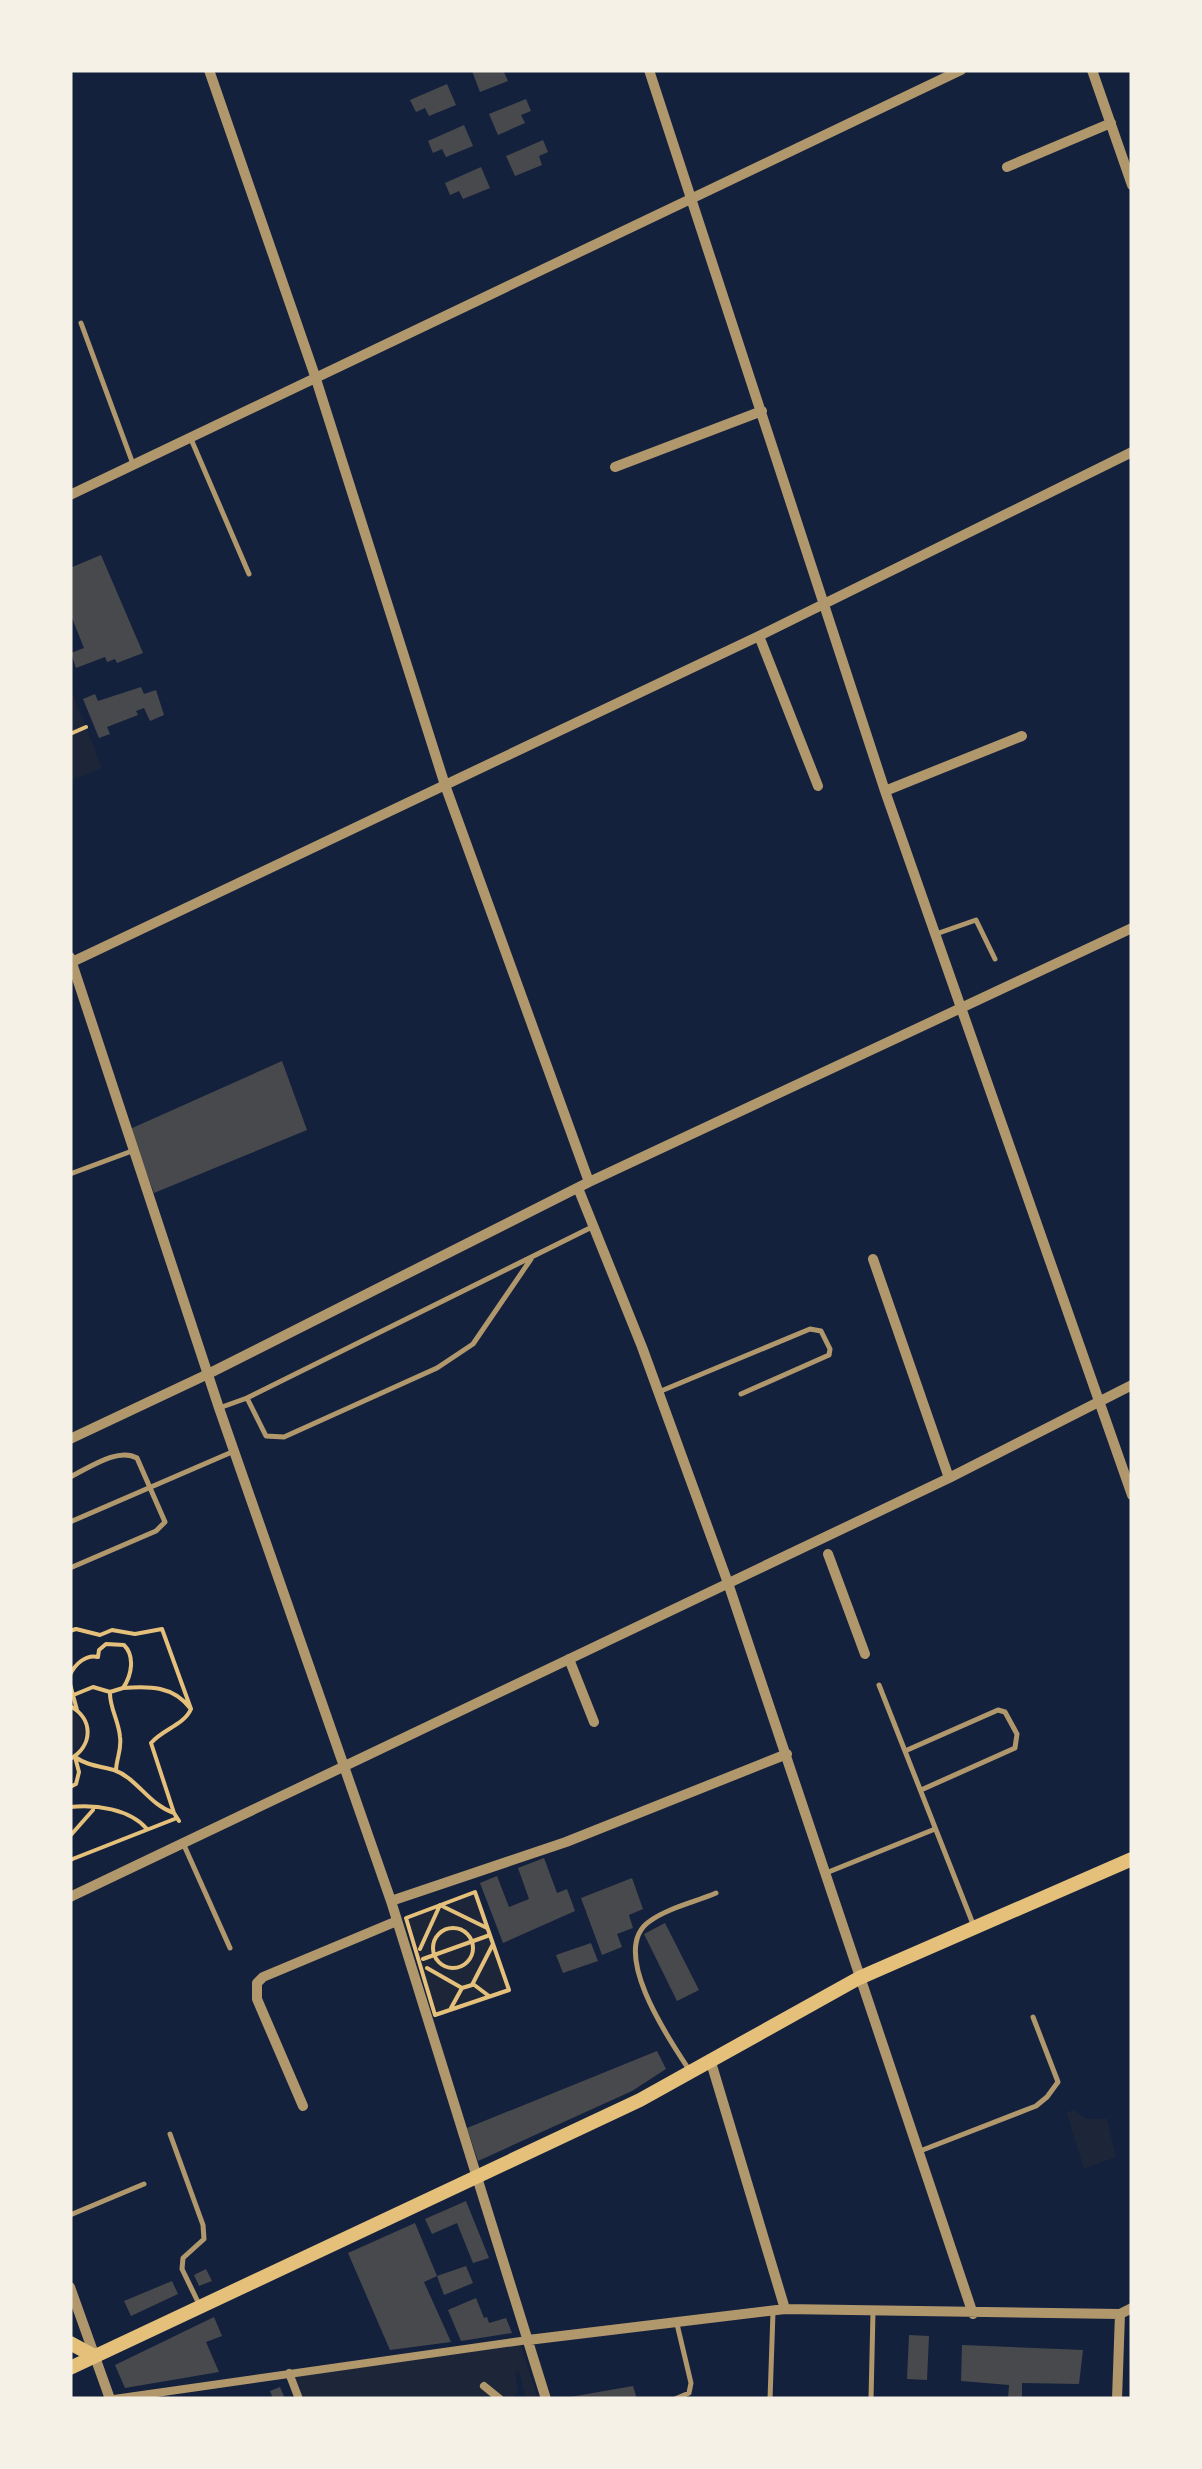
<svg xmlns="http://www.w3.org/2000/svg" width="1202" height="2469" font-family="Roboto,sans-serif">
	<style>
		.green { fill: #1d2539 }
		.building { fill: #48494c }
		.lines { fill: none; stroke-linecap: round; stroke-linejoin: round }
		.path { stroke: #e5c07b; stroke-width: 4 }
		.service { stroke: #b1986c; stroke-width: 5 }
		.pedestrian { stroke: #b1986c; stroke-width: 8 }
		.minor { stroke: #b1986c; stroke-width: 10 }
		.secondary { stroke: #e5c07b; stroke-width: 14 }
	</style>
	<rect width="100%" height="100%" fill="#14213d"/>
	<path class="green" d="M70,687L102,768L70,781Z
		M70,1710C89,1722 89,1743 70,1755Z
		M475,1892L509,1990L435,2015L406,1918Z
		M1074,2109L1086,2119H1107L1116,2157L1084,2169L1067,2113Z
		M518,2337L538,2399H526L519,2371L515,2373L518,2392L514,2397L504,2399H301L293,2376Z"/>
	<path class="building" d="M475,70H503L508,81L480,92L472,71Z
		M447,84L456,105L429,116L425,108L416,112L410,100Z
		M526,99L531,111L521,115L525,123L498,135L489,114Z
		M464,125L473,146L446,157L442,149L433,153L428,141Z
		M543,140L548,152L539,156L542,165L515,176L506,156Z
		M481,167L490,188L463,199L459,191L450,195L445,183Z
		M101,555L143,653L117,663L115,659L107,662L105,657L76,668L71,653L84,648L70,613V568Z
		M141,687L144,694L156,690L164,715L150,721L144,708L136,711L138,715L107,727L110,734L99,738L83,699L95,694L98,701Z
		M282,1061L307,1130L154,1193L130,1129Z
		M544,1858L557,1893L567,1889L575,1911L503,1943L480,1883L497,1876L509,1907L529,1899L518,1868Z
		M632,1878L643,1909L629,1915L633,1928L617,1934L622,1947L602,1955L581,1898Z
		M665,1923L699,1990L677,2001L644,1934Z
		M591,1943L598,1961L563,1973L556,1955Z
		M657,2051L666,2069L632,2091L478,2161L467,2128Z
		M466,2201L489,2258L473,2263L457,2223L432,2234L425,2219Z
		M415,2223L437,2276L424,2282L451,2342L390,2350L348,2253Z
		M466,2266L473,2283L444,2295L437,2276Z
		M206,2269L212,2281L199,2286L194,2275Z
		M172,2281L178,2294L131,2316L124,2301Z
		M476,2298L484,2318L487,2317L489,2323L506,2318L512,2333L461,2341L448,2310Z
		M214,2317L222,2336L206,2342L219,2372L125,2388L115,2365Z
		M909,2335L929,2336L927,2380L907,2379Z
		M962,2345L1083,2350L1079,2384L1022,2383V2399H1008L1009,2385L961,2381Z
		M633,2386L637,2399H570V2397Z
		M280,2387L285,2399H273L270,2391Z"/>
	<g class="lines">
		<path class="path" d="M70,734L86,727
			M70,1631L76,1629L100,1635L112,1630L135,1634L162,1629L191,1709C184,1725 163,1729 151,1743L174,1813
			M70,1675C75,1664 86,1654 98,1657L99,1650L106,1644L124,1645C135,1656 132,1675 123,1688L110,1692L93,1687L71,1696
			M70,1684L77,1710
			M123,1688C150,1686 173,1686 190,1708
			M110,1694C110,1708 119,1722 120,1737C122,1750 116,1759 116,1771
			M70,1706C94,1719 93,1746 70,1759
			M75,1757C88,1766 100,1766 114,1770C137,1778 149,1805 174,1813L179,1821
			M70,1787L76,1784L79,1772L75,1757
			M70,1807C95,1804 130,1809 147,1829
			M70,1836L93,1810
			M70,1860L177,1818
			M475,1892L509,1990L435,2015L406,1918Z
			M433 1948a20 20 0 1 1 40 0a20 20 0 1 1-40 0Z
			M420,1949L440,1905L487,1928
			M423,1959L490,1935
			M427,1968L462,1988
			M473,1984L489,1996
			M451,2008L462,1988L472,1985L493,1944"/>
		<path class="service" d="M81,323L133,464
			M191,439L249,574
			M936,934L976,920L995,959
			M70,1174L132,1151
			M531,1259L473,1344L437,1368L284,1437L266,1436L247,1398L592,1227
			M661,1391L810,1329L821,1331L830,1349L829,1355L741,1394
			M222,1407L247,1398
			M70,1477C89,1468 118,1447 137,1458L165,1522L156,1531L70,1568
			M70,1522L232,1452
			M879,1685L973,1924
			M905,1751L998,1710L1005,1712L1017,1734L1015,1748L921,1790
			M183,1843L230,1948
			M826,1873L935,1829
			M688,2068C668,2038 608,1949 650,1921C668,1908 695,1902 716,1893
			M170,2134L203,2225L204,2239L183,2258L182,2269L199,2304
			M920,2151L1036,2106L1047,2097L1058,2082L1033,2017
			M70,2215L144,2184
			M675,2399L689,2393L691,2383L677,2324
			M770,2399L773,2312
			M871,2399L873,2312"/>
		<path class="pedestrian" d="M289,2373L299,2399
			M484,2386L500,2399
			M114,2399L528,2340"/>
		<path class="minor" d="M209,70L315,376L445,785L589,1182
			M649,70L885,791L1132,1495
			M1092,70L1132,185
			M1007,167L1111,123
			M615,467L762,411
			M70,495L961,70
			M759,636L818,786
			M885,791L1022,736
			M70,957L219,1408L391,1901L546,2399
			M70,963L759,636L1132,452
			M578,1188L642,1347L728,1583L973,2314
			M873,1259L949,1478
			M70,1439L208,1374L589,1182L1132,928
			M828,1554L865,1654
			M569,1659L594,1722
			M70,1897L949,1478L1132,1385
			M391,1901L566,1842L787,1754
			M710,2059L785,2309
			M303,2106L257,1999V1983L263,1977L397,1921
			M70,2287L110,2399
			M528,2340L785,2309L1120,2314L1132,2308
			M1117,2399L1120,2314"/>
		<path class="secondary" d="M70,2343L94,2356
			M70,2368L640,2100L859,1978L1132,1859"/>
	</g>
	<rect width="1202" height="2469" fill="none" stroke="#f6f1e7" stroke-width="145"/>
</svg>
